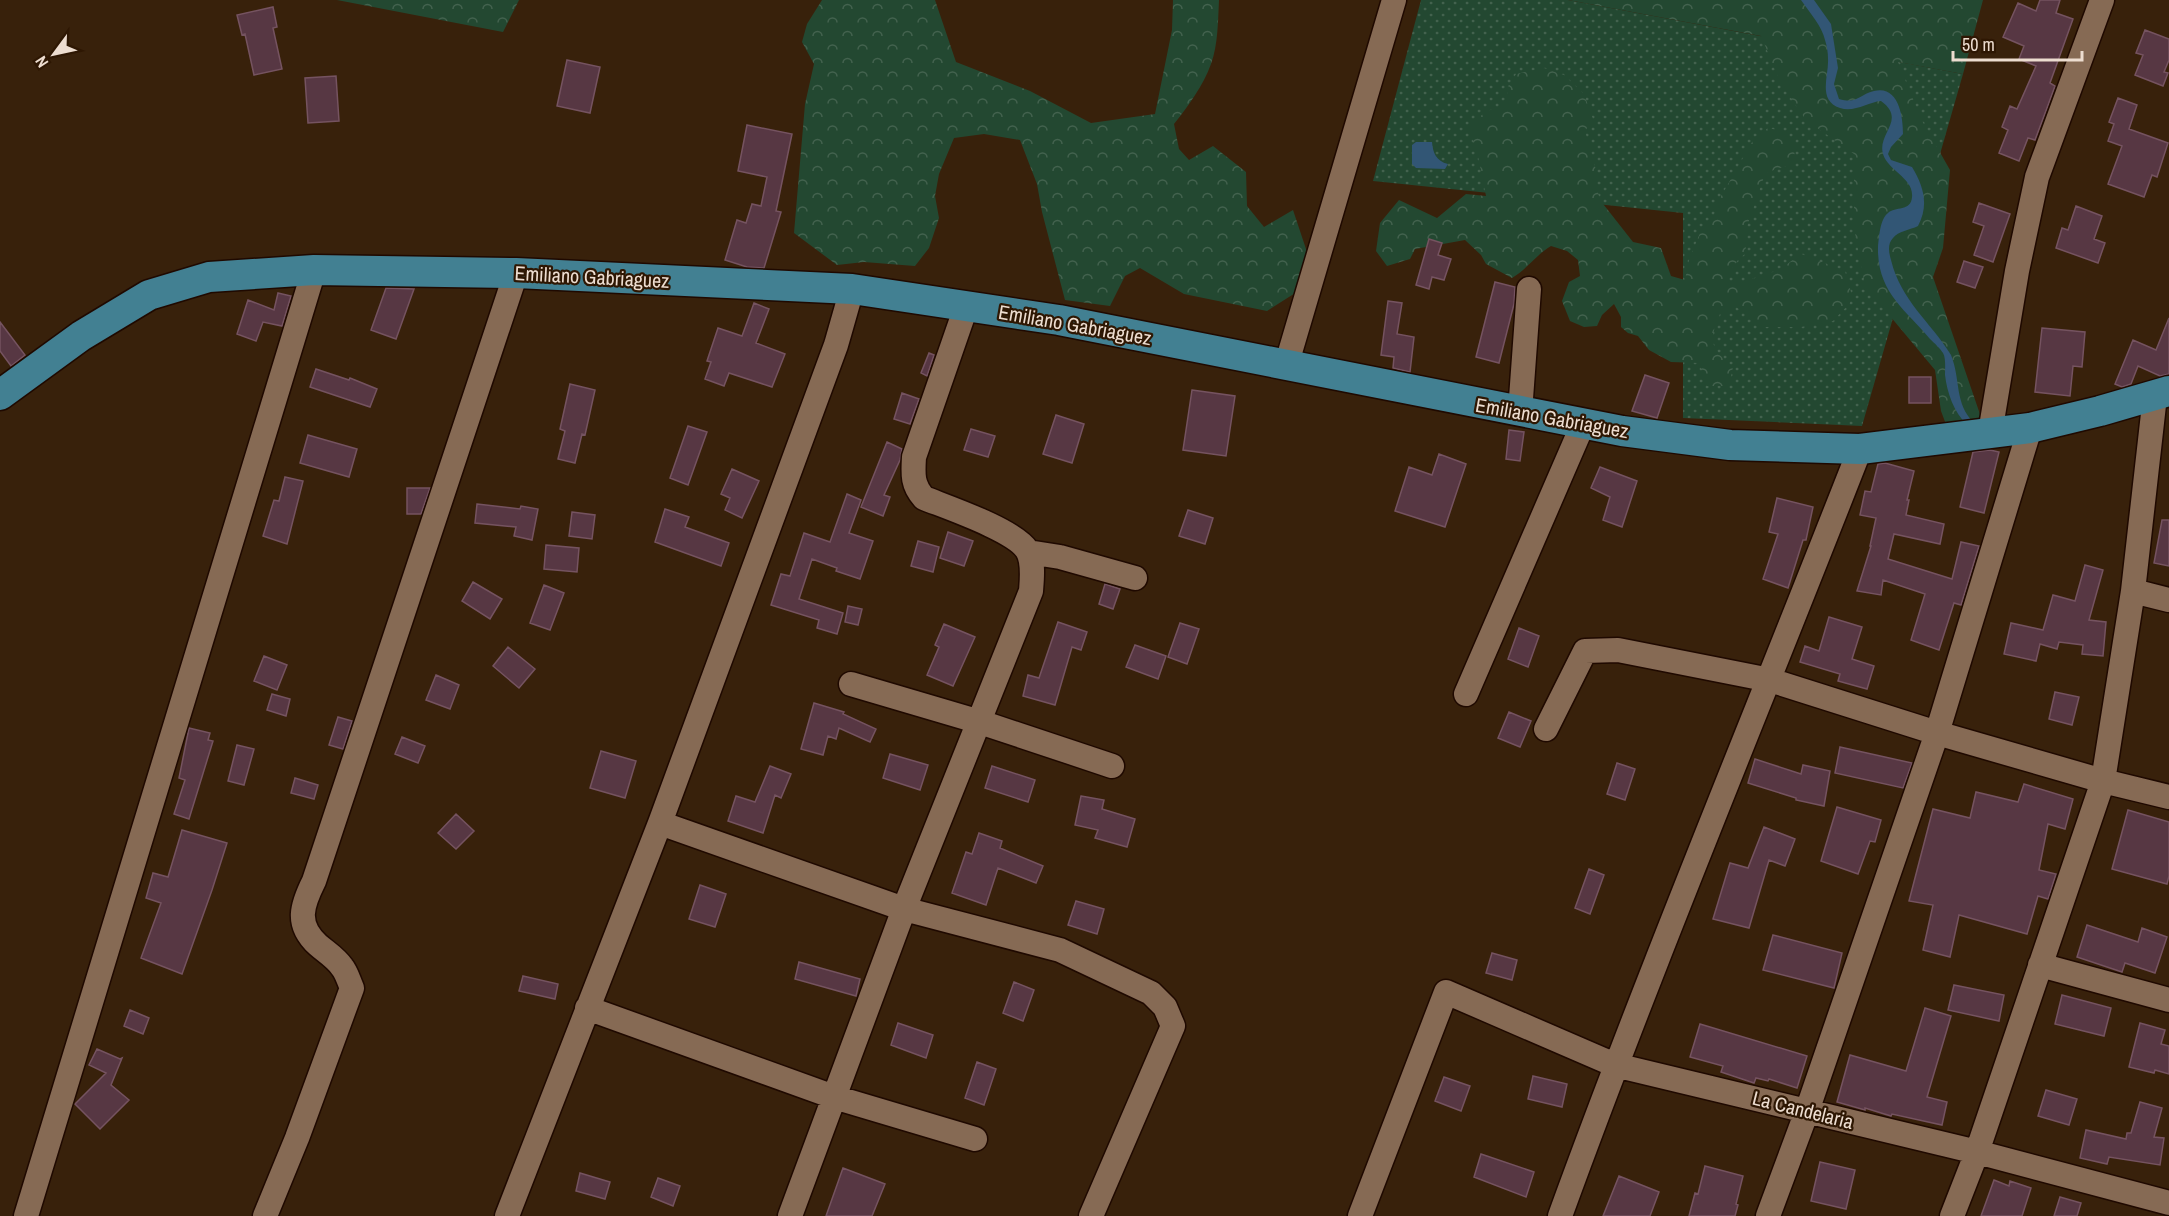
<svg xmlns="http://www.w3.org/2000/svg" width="2169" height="1216" font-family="'Archivo Narrow',sans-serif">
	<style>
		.grass { fill: url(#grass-dots) }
		.forest { fill: url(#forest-crowns) }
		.water { fill: #325675 }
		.building { fill: #573743; stroke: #755360; stroke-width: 1.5 }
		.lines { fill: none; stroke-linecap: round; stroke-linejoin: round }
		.minor-casing { stroke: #1f0900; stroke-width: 27 }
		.major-casing { stroke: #1f0900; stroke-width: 33 }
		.minor { stroke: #866a54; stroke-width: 24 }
		.major { stroke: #428092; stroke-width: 30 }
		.labels { text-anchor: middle; stroke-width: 4.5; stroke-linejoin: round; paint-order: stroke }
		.street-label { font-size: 20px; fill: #edddd0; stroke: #2e1703 }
	</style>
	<defs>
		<pattern id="grass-dots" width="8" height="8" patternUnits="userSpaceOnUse" patternTransform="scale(1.5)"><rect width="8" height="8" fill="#234831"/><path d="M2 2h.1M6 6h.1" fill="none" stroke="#43624e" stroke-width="1.8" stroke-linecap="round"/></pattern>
		<pattern id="forest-crowns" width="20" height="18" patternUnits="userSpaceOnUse" patternTransform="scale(1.5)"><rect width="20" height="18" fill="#234831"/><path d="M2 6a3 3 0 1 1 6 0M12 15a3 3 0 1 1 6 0" fill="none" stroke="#43624e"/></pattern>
	</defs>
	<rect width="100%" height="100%" fill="#38210b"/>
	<path class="grass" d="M1421,0H1568L1963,74L1862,426L1683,418V213L1373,181Z"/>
	<path class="forest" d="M337,0H519L503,32Z
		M822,0H935L956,62L1030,91L1091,123L1155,114L1172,30L1173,0H1219C1218,20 1218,45 1211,64C1203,86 1188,106 1174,124L1179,149L1189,160L1213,146L1246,172L1247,206L1264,227L1293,210L1307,252L1311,283L1267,311L1184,294L1140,268L1125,276L1110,306L1065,300L1042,212L1037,184L1020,140L984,134L954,138L939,174L935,196L939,218L929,248L915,266L864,262L837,265L794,233L805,104L814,64L802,42L807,24Z
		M1568,0H1983L1963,74L1898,62L1921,119L1950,170L1943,248L1933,277L1983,423L1947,427L1941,411L1935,370L1865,286L1854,228V154L1806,120L1781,84L1761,36Z
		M1544,68L1564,75L1584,94L1593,119L1585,131L1596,170V185L1600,200L1633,242L1661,248L1671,276L1685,280L1689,260L1700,233L1713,218L1720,198L1755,137L1768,128L1783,131L1795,141L1794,164L1776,169L1765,174L1745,232L1746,253L1738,260L1726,278L1727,284C1751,280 1784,273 1799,253L1845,271L1851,292L1850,303L1833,321L1801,327H1765L1736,307L1720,314C1708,342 1710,347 1733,367L1729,386H1707L1699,363L1671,362L1649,350L1638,336L1628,333L1621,327V317L1614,304L1602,315L1597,326L1584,327L1570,321L1562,301L1569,282L1580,276L1578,260L1567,251L1551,246C1536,255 1527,269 1512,278L1486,264L1481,255L1465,240L1415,249L1410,259L1387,266L1376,251L1380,223L1399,200L1437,218L1466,194L1486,196L1477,151L1468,128L1485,112L1503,105L1508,98L1507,88L1516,74Z"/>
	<path class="water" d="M1801,0H1814L1831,24L1838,68L1834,84L1839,99C1858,104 1858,95 1874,91C1899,85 1903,117 1903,134L1891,147L1888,154L1891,160L1912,167C1924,187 1929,205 1918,226C1910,230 1898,231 1893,238C1887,244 1889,253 1891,260C1901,301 1930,321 1951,355C1961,380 1954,403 1974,423L1967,425C1954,412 1947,393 1945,375C1945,369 1946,358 1943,353C1940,348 1934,343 1930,339C1905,309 1877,292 1878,247C1879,237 1880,219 1888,213C1895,206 1911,212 1912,197C1914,178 1888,171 1883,154C1877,133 1907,120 1881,101C1868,102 1854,113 1840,108C1817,100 1829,76 1828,59C1828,53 1827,46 1825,40C1822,26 1809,12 1801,0Z
		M1416,142H1432C1433,153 1436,161 1448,164L1445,169L1416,168L1412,164V145Z"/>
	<path class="building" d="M2040,0H2060L2056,13L2073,19L2050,83L2055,86L2047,108L2035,140L2028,138L2019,161L1999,153L2008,130L2002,127L2010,106L2017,109L2036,66L2019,59L2024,46L2003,37L2018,3L2036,11Z
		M273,7L277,27L273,28L282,69L254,75L245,34L242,35L237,15Z
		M2145,30L2169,39V60L2164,72L2168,73L2163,86L2135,75L2143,55L2136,53Z
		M567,60L600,67L590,113L557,106Z
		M336,76L339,121L308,123L305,78Z
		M2118,98L2137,105L2129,129L2168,143L2157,177L2152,175L2144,197L2108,184L2122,146L2108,141L2114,124L2109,122Z
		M747,125L792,134L776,211L781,212L764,268L747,267L725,260L737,220L746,223L752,204L761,206L767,177L738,171Z
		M1979,203L2010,214L1993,262L1974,255L1984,226L1973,222Z
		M2076,206L2102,216L2094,239L2105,243L2098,263L2056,248L2062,228L2068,230Z
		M1429,239L1442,243L1438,255L1451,259L1444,280L1432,277L1429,289L1416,285Z
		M1964,261L1983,267L1975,288L1957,282Z
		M1495,282L1515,287L1514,304L1499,363L1476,357Z
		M386,288L414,289L396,339L371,330Z
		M278,293L291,296L282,326L263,322L256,341L237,334L248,300L274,310Z
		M1388,301L1402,303L1397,334L1414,337L1410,372L1393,368L1394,357L1381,355Z
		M754,303L769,309L756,343L785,354L772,387L729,373L724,386L705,379L711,362L707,361L718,328L742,336Z
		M2169,318V374L2160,376L2138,366L2131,384L2122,387L2115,384L2133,340L2156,350Z
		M0,322L25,355L11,366L0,351Z
		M2042,328L2085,332L2082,367L2073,366L2070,396L2035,392Z
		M929,353L934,355L927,376L921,373Z
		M316,369L349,380L350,378L377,389L370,407L310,387Z
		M1645,375L1669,383L1657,418L1632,411Z
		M1909,377H1931V403H1909Z
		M570,384L595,390L585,435L582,434L575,463L558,459L565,431L560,429Z
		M1192,390L1235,396L1226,456L1183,450Z
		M902,393L919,399L910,424L894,419Z
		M1056,415L1084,424L1072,463L1043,454Z
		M688,426L707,432L688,485L670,478Z
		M971,429L995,436L988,457L964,450Z
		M1509,430L1524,432L1520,461L1506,459Z
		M308,435L357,449L349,477L300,463Z
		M887,442L902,449L900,460L884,495L890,497L883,516L861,507Z
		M1990,450L1999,452L1984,513L1960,507L1973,452Z
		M1439,454L1466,464L1445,527L1395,511L1409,467L1432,475Z
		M1885,463L1914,471L1907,500H1909L1906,515L1944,524L1940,544L1894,534L1888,559L1952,579L1961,542L1979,546L1961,605L1954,603L1939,650L1911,640L1925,594L1883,580L1881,595L1857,591L1871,546H1870L1876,518L1860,515L1865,491L1871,492L1878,464Z
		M1600,467L1637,481L1622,527L1603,520L1610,497L1591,488Z
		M732,469L759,481L742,518L725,510L730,498L721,494Z
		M285,477L303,481L287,544L263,536L274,500L279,501Z
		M407,488H430L421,514H407Z
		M847,494L861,500L849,533L873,541L860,579L836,571L837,568L812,559L799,599L843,613L837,634L817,628L819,620L771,605L781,574L790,576L804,533L830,542Z
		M1777,498L1813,507L1806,540H1803L1788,588L1763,579L1778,534L1769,532Z
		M477,504L520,509L521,506L538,509L532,540L514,536L516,527L475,523Z
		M665,509L689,517L685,527L729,543L721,566L655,542Z
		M1188,510L1213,518L1205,544L1179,536Z
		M572,512L595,515L592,539L569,536Z
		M2162,520H2169V566L2154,563Z
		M948,532L973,541L964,566L940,558Z
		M918,541L939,547L933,572L911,566Z
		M546,545L579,548L577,572L544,569Z
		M2085,565L2103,570L2089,620L2106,622L2103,656L2082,654L2083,645L2059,642L2057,649L2040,644L2036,661L2004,654L2011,623L2043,630L2053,595L2075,601Z
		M473,582L502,599L490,619L462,601Z
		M1105,584L1120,589L1113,609L1099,604Z
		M544,585L564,593L550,630L530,623Z
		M848,606L862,609L858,625L845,622Z
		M1829,617L1862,627L1852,659L1874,666L1867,689L1838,681L1840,674L1800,662L1805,646L1819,651Z
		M1058,622L1087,632L1081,650L1072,647L1055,705L1023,696L1028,675L1039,678Z
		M1180,623L1199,629L1187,664L1168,657Z
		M944,624L975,637L953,686L927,675L939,647L935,645Z
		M1519,628L1539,636L1528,667L1508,659Z
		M1135,645L1166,656L1158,679L1126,667Z
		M508,647L535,669L519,688L493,666Z
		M264,656L287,665L277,690L254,681Z
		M436,675L459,685L450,709L426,700Z
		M2055,692L2079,697L2072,725L2049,719Z
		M272,694L290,699L286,716L267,710Z
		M814,703L844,712L843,714L876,729L870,742L839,728L836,739L828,736L823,755L801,749Z
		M1509,712L1531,721L1520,747L1498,738Z
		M338,717L352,721L343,749L329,745Z
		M189,728L210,733L208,740L213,741L189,819L174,814L185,780L179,778Z
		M402,737L425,746L418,763L395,754Z
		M237,745L254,749L244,785L228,781Z
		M1840,747L1912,763L1903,788L1835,773Z
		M601,751L636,761L625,798L590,788Z
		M890,754L928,765L920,790L883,778Z
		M1755,759L1801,774L1803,765L1830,771L1824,806L1796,800V798L1748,783Z
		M1617,763L1635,769L1625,800L1607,794Z
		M770,766L791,774L781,798L775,795L763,833L728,821L736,796L755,802Z
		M992,766L1035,780L1028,802L985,788Z
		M295,778L318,785L314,799L291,793Z
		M2024,784L2073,799L2065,829L2048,824L2039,870L2056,874L2048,899L2038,896L2027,934L1959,915L1950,957L1923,950L1933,905L1909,901L1933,809L1970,818L1976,792L2018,802Z
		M1081,796L1104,800L1102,809L1135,819L1127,847L1095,838L1098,830L1075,825Z
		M1837,807L1881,820L1875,842L1870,841L1858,874L1821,861Z
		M2128,810L2169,822V876L2167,884L2112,869Z
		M456,814L474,831L456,849L438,833Z
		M1764,827L1795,839L1785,866L1769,860L1749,928L1713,919L1730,863L1748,868Z
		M182,830L227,843L212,890L182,974L141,958L161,903L146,898L153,873L168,877Z
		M979,833L1002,841L1000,848L1043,866L1036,883L998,868L986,905L952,893L966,852L972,854Z
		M1589,869L1604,875L1590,914L1575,908Z
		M700,885L726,894L715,927L689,919Z
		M1076,901L1104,909L1097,934L1068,925Z
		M2087,925L2138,942L2142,928L2167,937L2155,973L2125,963L2122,972L2077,957Z
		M1773,935L1842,953L1834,988L1763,970Z
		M1492,953L1517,960L1512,980L1486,973Z
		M799,962L860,979L856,996L795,979Z
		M523,976L558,984L555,999L519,991Z
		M1014,982L1034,990L1023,1021L1003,1013Z
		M1954,985L2004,995L1999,1021L1948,1010Z
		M2062,995L2111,1008L2104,1036L2055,1024Z
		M1925,1008L1951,1016L1927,1097L1947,1102L1942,1125L1892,1114L1891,1116L1865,1108V1110L1837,1102L1850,1055L1906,1071Z
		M130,1010L149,1018L143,1034L124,1026Z
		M898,1023L933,1035L926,1058L891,1045Z
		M2140,1023L2165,1030L2161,1044L2169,1046V1074L2155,1070L2154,1073L2129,1067Z
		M1700,1024L1807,1056L1797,1088L1769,1079L1768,1081L1756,1078L1754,1083L1721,1072L1723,1066L1690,1057Z
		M97,1049L120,1059L122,1058L111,1085L129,1100L100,1129L75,1104L106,1073L89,1065Z
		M977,1062L996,1069L984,1105L965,1098Z
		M1533,1076L1567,1084L1562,1107L1528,1099Z
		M1444,1077L1470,1086L1461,1111L1435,1101Z
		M2046,1090L2077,1099L2069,1125L2038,1116Z
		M2140,1102L2162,1108L2154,1137L2164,1138L2160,1165L2109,1157L2107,1164L2080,1158L2086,1130L2126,1139L2127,1133H2131Z
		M1481,1154L1534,1172L1526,1197L1474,1177Z
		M1820,1162L1855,1170L1846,1209L1811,1201Z
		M1705,1166L1743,1176L1736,1204L1738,1205L1735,1216H1689L1695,1193L1698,1194Z
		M843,1168L885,1184L872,1216H826Z
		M580,1173L610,1182L605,1199L576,1191Z
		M1619,1176L1659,1192L1650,1216H1603Z
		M658,1178L680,1186L673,1206L651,1197Z
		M1994,1180L2009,1186L2010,1181L2031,1188L2022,1216H1981Z
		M2060,1197L2081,1203L2077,1216H2054Z"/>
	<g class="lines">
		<g class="minor-casing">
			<path id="minor" d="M1286,366L1394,0
				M1520,412L1529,289
				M1990,433L2017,271L2037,177L2102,0
				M1028,552L1060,557L1135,578
				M2133,591L2169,600
				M851,684L980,722L1112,766
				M1466,694L1583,424
				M1546,729L1585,651L1618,650L1770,680L1937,733L2103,781L2169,797
				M660,823L904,909L1060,950L1151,993L1165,1007L1173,1026L1091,1216
				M2040,965L2169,1000
				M587,1008L834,1097L975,1139
				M26,1216L314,270
				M265,1216L297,1138L352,988C349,982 347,973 342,967C336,958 326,952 318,945C295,924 302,905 314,881L516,273
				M507,1216L660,823L836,345L852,289
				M790,1216L904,909L1031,591C1032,578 1034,561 1027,550C1014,530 949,508 924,498C912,485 913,474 914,457L966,307
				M1360,1216L1446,992L1615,1065L1977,1152L2169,1203
				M1560,1216C1654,958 1760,705 1860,449
				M1768,1216L1807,1111L1937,733L2030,428
				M1952,1216L1977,1152L2103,781L2133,591L2155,396"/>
		</g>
		<g class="major-casing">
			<path id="major" d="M0,395L81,336L149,295L209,277L314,270L516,273L852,289L1059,320L1622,431L1730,445L1860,449L1990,433L2030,428L2100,411L2169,391"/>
		</g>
		<use href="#minor" class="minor"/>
		<use href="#major" class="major"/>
	</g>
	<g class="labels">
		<g class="street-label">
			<text transform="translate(592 277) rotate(3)" y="7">Emiliano Gabriaguez</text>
			<text transform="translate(1075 325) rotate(10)" y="7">Emiliano Gabriaguez</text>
			<text transform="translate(1552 418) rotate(10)" y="7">Emiliano Gabriaguez</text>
			<text transform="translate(1803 1110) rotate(14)" y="7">La Candelaria</text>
		</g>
	</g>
	<g transform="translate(54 54) rotate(237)" stroke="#2e1703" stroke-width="4.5" paint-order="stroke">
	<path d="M0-4.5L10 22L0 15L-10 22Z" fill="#edddd0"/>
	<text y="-9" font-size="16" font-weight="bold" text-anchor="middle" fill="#edddd0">N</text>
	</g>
	<path d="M1953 51v9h129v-9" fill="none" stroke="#edddd0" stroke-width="3"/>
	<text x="1962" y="51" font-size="18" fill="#edddd0" stroke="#2e1703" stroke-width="4.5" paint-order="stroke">50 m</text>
</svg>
